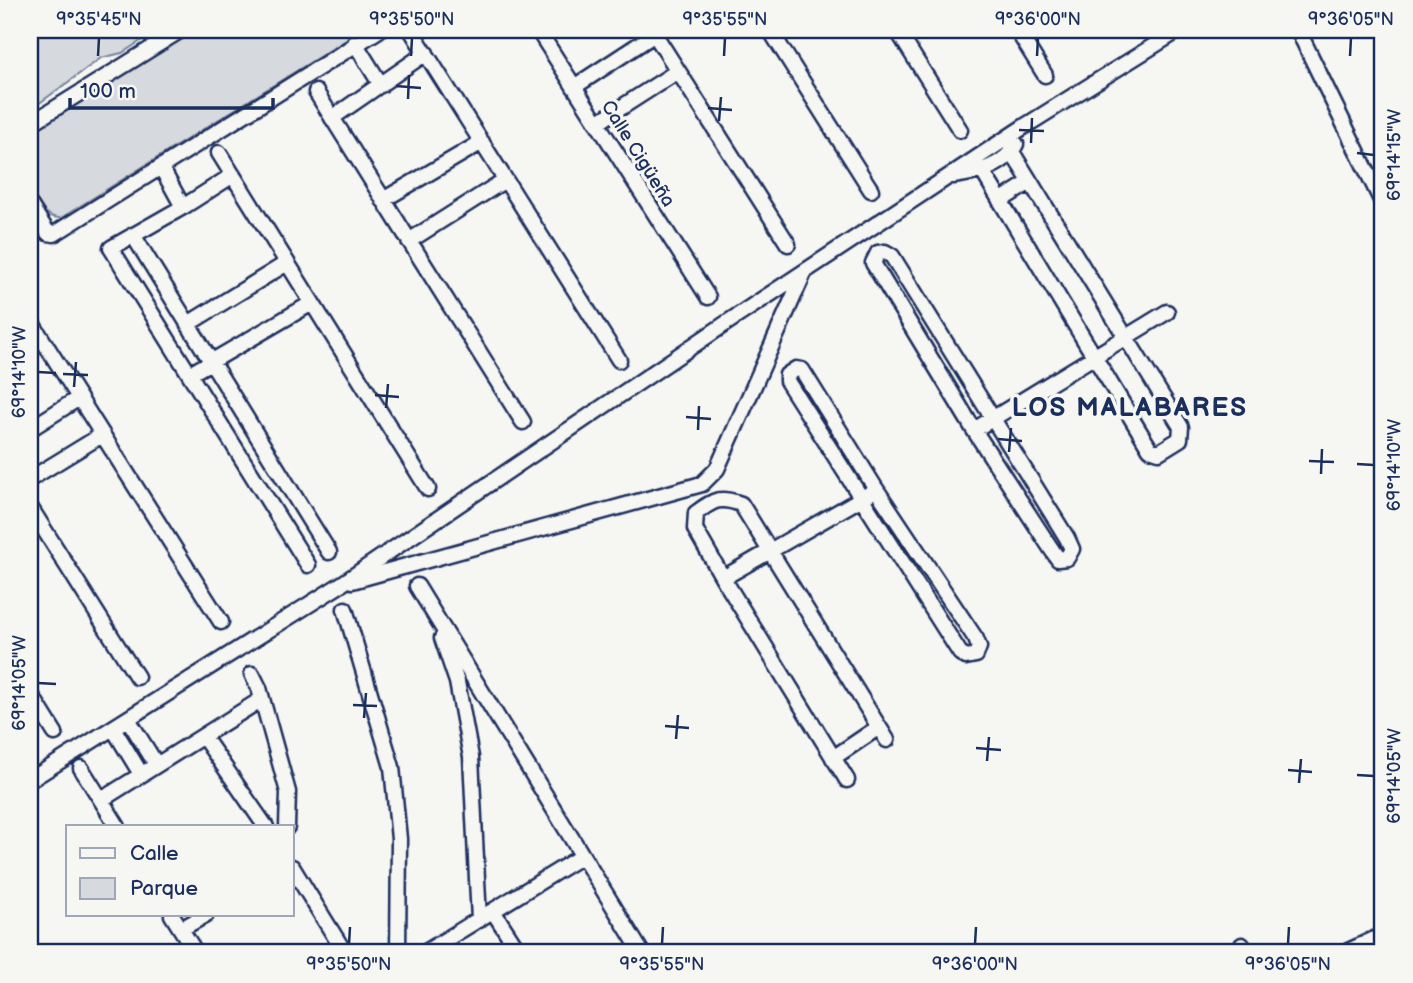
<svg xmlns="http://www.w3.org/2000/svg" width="1413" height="983" font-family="'Balsamiq Sans',sans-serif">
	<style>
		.green { fill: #d6d9dd; stroke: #78849e; stroke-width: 2 }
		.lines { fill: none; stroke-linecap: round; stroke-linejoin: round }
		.street-casing { stroke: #1b2f5e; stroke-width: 19 }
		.street { stroke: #f6f6f2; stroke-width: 14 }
		.ticks { fill: none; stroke: #1b2f5e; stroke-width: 2.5 }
		.labels { text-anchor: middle; stroke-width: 7; stroke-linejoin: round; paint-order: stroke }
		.street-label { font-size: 19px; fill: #1b2f5e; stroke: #f6f6f2 }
		.district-label { font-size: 26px; font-weight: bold; letter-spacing: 2px; fill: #1b2f5e; stroke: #f6f6f2 }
		.neatline { fill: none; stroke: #1b2f5e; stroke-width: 2.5 }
		.ticks-label { font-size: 18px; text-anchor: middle; fill: #1b2f5e }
	</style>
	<rect width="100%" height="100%" fill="#f6f6f2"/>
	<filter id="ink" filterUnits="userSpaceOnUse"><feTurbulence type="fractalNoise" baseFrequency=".0143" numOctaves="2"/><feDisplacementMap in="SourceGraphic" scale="14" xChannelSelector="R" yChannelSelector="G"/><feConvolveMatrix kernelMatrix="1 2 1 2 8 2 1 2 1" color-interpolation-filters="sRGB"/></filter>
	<g filter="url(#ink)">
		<path class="green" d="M30,30H158L122,53L101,58L30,110Z
			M194,30H362L61,218C46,219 36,203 31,190C26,178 30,148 30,134Z"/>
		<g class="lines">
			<g class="street-casing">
				<path id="street" d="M411,30L619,360
					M538,30L708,297
					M652,30L788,244
					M770,30L871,190
					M897,30L960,130
					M1017,30L1045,75
					M1298,30L1383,204
					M355,43L381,85
					M574,87L655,34
					M316,92L523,422
					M332,118L426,53
					M597,123L678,71
					M30,124L181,30
					M219,153L428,489
					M161,167L183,207
					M983,172L1150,449L1159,452L1180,439L1181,427L1012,152
					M233,175L183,207L111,248L308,565
					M953,176C976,173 1005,167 1016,144
					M383,200L482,142
					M1000,201L1030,182
					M30,205L48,233L54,234L379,30
					M133,235L329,552
					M409,241L505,180
					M885,252L892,256L1067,538L1072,549L1067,558L1058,559L1050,547L974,430L873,263L878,253Z
					M30,320L221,622
					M188,324L287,263
					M796,369L802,370L876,489L976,639L979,647L976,655L966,657L960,653L787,381V375Z
					M190,374L312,303
					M30,429L79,398
					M974,430L1167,312
					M30,479L102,435
					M30,507L137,677
					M723,578L869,494
					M352,581L702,484L717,469L804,273
					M417,586L642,953
					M345,609L392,767L399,839L398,953
					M442,638L457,682L471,757L479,920
					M252,674L259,688L288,792L287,827
					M30,693L55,733
					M128,719L156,764
					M113,728L141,774
					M203,736L266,827
					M833,758L879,727
					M81,768L118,827
					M30,780L340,585L725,324L1025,126L1179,30
					M847,780L723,578L695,529L696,513C714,500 719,496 741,504L887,740
					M101,800L262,699
					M292,867L345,953
					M493,911L520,953
					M172,915L196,953
					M181,929L206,915
					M1242,945L1246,953
					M424,953L582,856
					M1344,953L1383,935"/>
			</g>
			<use href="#street" class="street"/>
		</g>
	</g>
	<path class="ticks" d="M98,56L99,38M411,56L412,38M724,56L725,38M1037,56L1038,38M1350,56L1351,38M396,86L421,88M408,99L409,75M708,108L732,110M719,121L721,97M1019,130L1044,131M1031,143L1032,118M1357,153L1374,155M38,372L56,373M63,374L88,375M74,387L76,362M375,395L399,397M386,408L388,384M686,417L711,419M698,430L699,406M998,439L1022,441M1009,452L1011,428M1309,461L1334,462M1357,464L1374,465M1321,474L1322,449M38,683L56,684M353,705L377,706M364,718L366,693M665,726L689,728M676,739L678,715M976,748L1001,750M987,761L989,737M1288,770L1312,772M1357,775L1374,776M1299,783L1301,759M349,944L350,927M662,944L663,927M975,944L976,927M1288,944L1289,927"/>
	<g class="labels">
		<g class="street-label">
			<text transform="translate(639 153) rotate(58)" y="7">Calle Cigüeña</text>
		</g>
		<g class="district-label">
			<text x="1130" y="416">LOS MALABARES</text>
		</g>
	</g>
	<rect width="1413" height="983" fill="none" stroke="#f6f6f2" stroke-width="77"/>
	<rect x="66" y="825" width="228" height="91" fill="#f6f6f2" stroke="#9ea6b7" stroke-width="2"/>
	<rect x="80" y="848" width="35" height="10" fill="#f6f6f2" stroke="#9ea6b7" stroke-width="2"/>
	<text x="130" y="860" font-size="21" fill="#1b2f5e">Calle</text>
	<rect x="80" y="878" width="35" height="21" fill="#d6d9dd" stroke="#9ea6b7" stroke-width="2"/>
	<text x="130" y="895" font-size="21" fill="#1b2f5e">Parque</text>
	<path d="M70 98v10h203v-10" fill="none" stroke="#1b2f5e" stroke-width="3.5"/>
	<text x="80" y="98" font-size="21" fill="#1b2f5e" stroke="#f6f6f2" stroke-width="5" paint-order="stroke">100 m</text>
	<rect x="38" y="38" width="1336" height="906" class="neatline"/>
	<g class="ticks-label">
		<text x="99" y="25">9°35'45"N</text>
		<text x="412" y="25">9°35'50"N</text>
		<text x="725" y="25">9°35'55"N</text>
		<text x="1038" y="25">9°36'00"N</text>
		<text x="1351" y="25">9°36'05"N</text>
		<text transform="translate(1394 155) rotate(-90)" y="6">69°14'15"W</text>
		<text transform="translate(19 372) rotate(-90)" y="6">69°14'10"W</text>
		<text transform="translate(1394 465) rotate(-90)" y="6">69°14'10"W</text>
		<text transform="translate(19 683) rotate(-90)" y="6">69°14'05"W</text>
		<text transform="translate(1394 776) rotate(-90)" y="6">69°14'05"W</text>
		<text x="349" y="970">9°35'50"N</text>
		<text x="662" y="970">9°35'55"N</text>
		<text x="975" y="970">9°36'00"N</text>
		<text x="1288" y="970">9°36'05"N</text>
	</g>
</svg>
